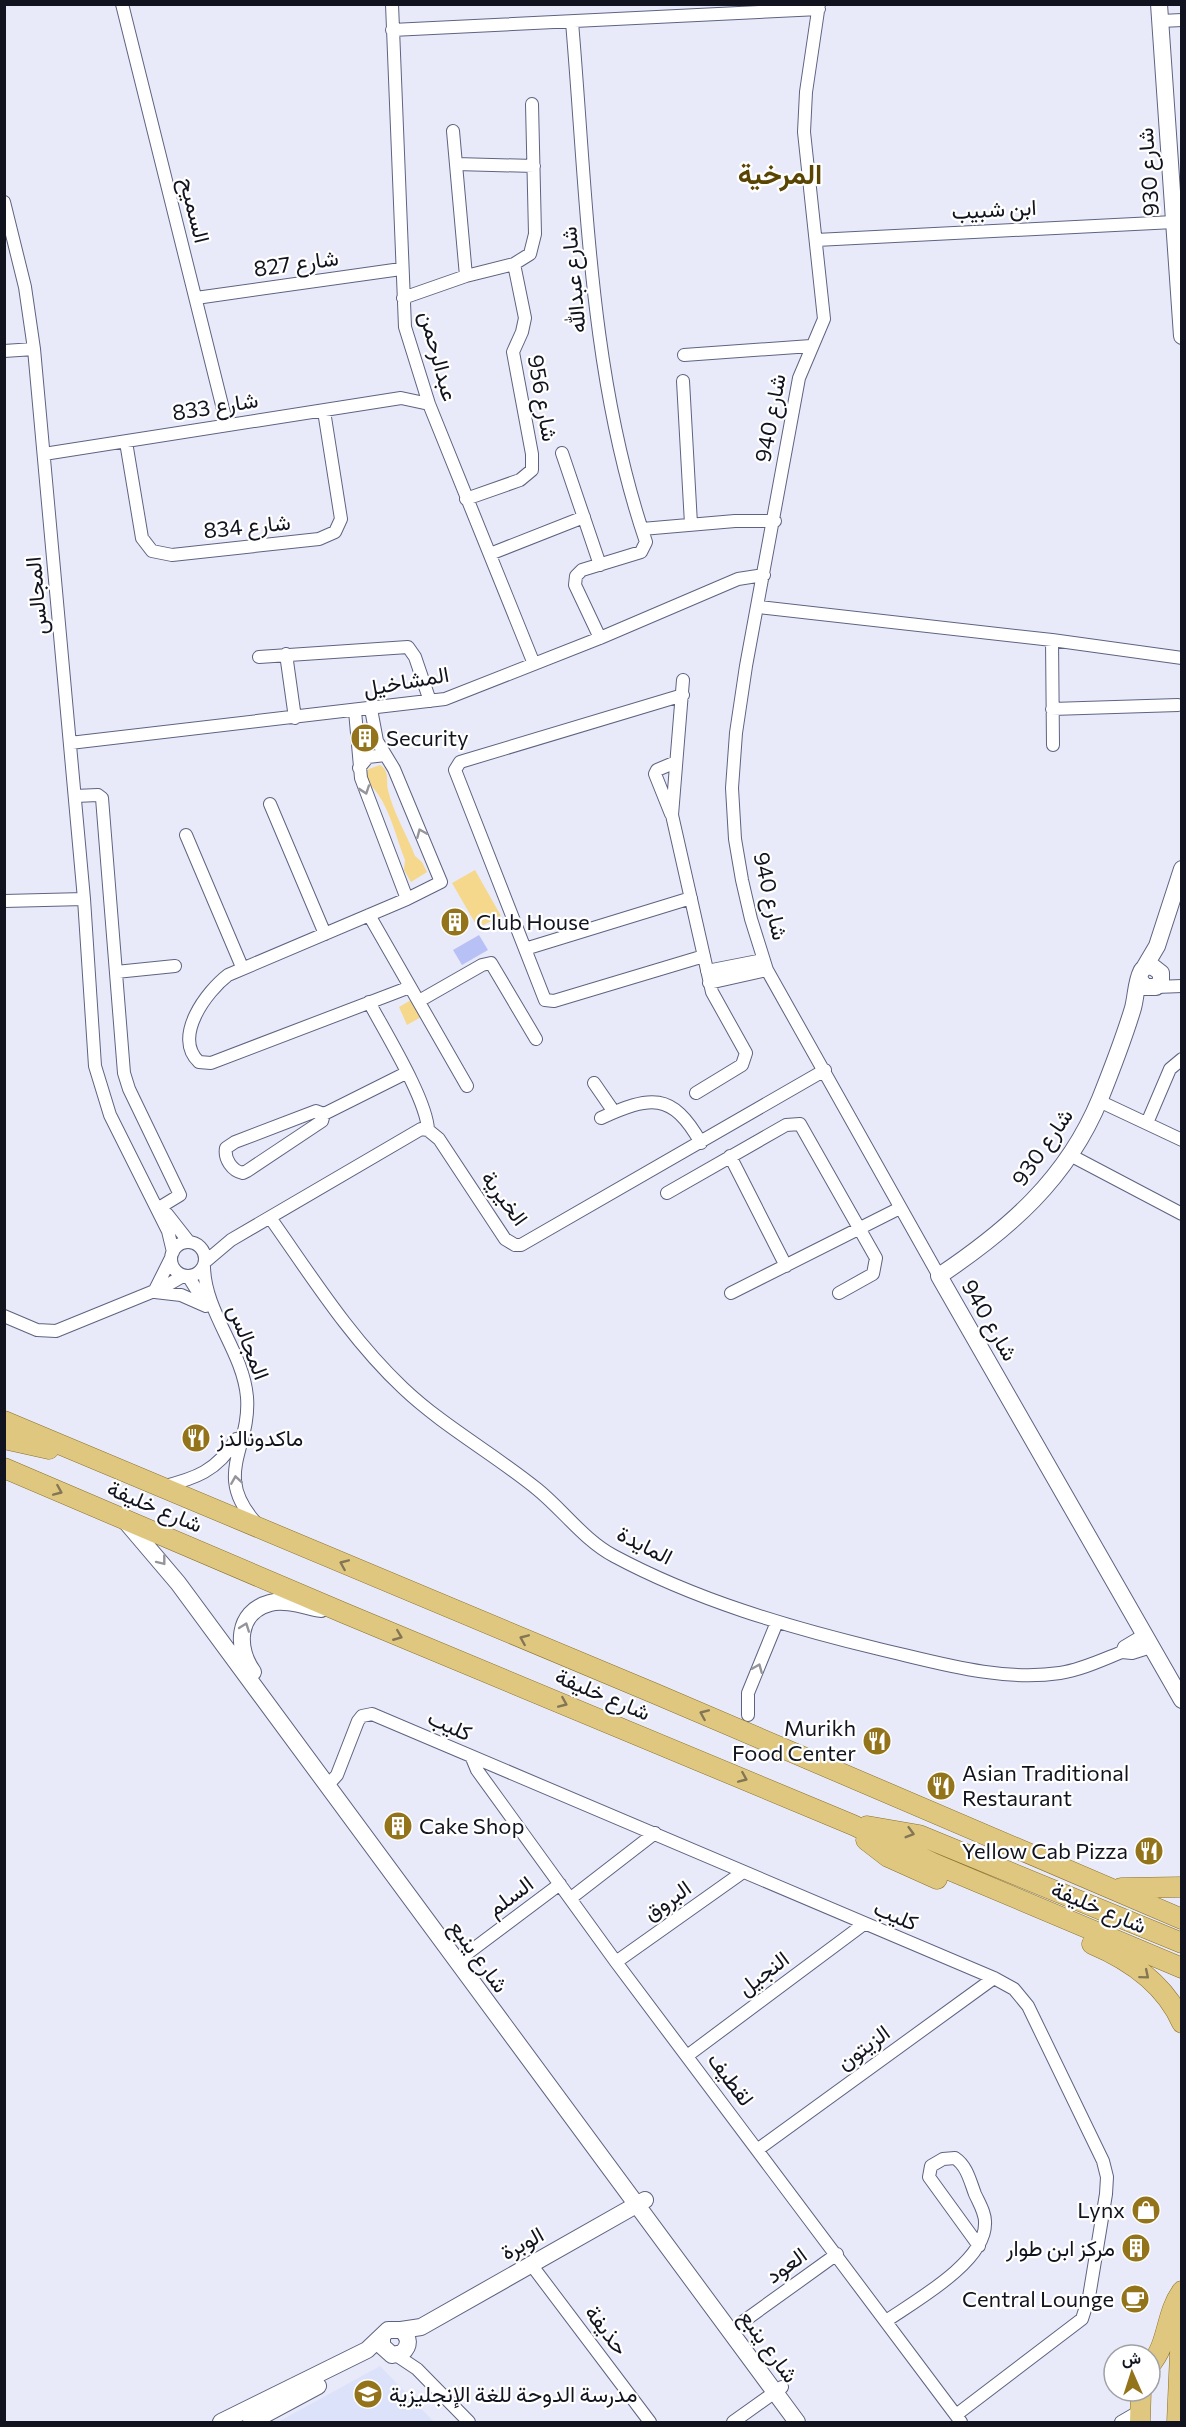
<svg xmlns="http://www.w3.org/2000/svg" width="1186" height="2427" font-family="Commissioner,Vazirmatn,sans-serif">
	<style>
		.built { fill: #dde2fb }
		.green { fill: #f6d88c }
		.water { fill: #b8c1f6 }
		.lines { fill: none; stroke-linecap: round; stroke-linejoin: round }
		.minor-casing { stroke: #5e6381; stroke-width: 14 }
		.tertiary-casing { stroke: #5e6381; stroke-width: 18 }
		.primary-casing { stroke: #8a7027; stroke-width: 21 }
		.minor { stroke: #fff; stroke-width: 12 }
		.tertiary { stroke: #fff; stroke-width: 16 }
		.primary { stroke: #e0c780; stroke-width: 20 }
		.oneway { stroke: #94959a }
		.oneway2 { stroke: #837654 }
		.labels { text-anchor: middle; stroke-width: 4.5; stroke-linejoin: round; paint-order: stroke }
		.street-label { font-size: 22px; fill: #11131f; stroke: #fff }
		.poi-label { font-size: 22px; fill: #11131f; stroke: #fff; text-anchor: start }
		.district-label { font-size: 28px; font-weight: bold; fill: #594403; stroke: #fff }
	</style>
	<rect width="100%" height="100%" fill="#e8eaf9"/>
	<path class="built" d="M380,2366L434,2422H278Z"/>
	<path class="green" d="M380,765C390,771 386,781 388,790C393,812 407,835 415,856L422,862L427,872L411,882L404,870L405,860C397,840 391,813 378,794C373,786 364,782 366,770Z
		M475,870L501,916L478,928L452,883Z
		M411,1000L423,1016L407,1025L399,1007Z"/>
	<path class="water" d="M479,935L488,950L462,965L453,950Z"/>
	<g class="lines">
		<g class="minor-casing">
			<path id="minor" d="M122,4L227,425
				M392,4L405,327L429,404L534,664
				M819,4L806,92L804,132L824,319L799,378L746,666L736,733L732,788L735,839L742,880L751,919L767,970L939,1276
				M1161,21L1182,20
				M572,22C587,197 589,375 646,542L641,552L582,570L576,576L575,585L600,638
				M392,30L819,9
				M453,131L466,276
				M456,164L534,166
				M4,202L25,287L34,349L84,899L95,1066L110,1115L168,1231L173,1252
				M816,240L1174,222
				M196,298L401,269
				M403,298L466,276L514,264L530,254L535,234L532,104
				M4,351L34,349
				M684,355L811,346
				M683,381L691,524
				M126,442L142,538L152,551L172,555L319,539L335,532L341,519L324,411
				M562,453L600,565
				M44,454L401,398L429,404
				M466,499L520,480L532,470V454L513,352L522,332L525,318L514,264
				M642,529L735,521H775
				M490,554L584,517
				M759,607L1052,640L1182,658
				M1052,640L1053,745
				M286,654L295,718
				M259,657L408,647L415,657L430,701
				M683,680L672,815L712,992L746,1053L742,1065L696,1093
				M683,695L460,762L455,770L545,1000L554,1001L704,956
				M371,709L377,741L394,769L441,882L407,899L228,975C207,991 172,1037 199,1062L211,1063L410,987
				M1052,709L1178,705
				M355,711L361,778L407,899
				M70,743L445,699L600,638L738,579L764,575
				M359,768L368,757L385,755
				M75,796L98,795L102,798L124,1073L129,1089L180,1195L162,1206
				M270,804L325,934
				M671,814L655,774L657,770L676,762
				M186,835L242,967
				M4,901L84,899
				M369,915L467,1086
				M525,949L691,898
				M707,971L763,960
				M116,972L175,966
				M709,983L767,970
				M1156,987L1182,986
				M419,1001L482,965L491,963L536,1039
				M369,1002C385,1032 427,1100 428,1130
				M594,1083L614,1112
				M1099,1101L1182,1140
				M324,1114L316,1111L235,1142L226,1148C224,1159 232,1171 243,1173L247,1171L322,1121L324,1114L406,1073
				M601,1118C650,1096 672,1091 701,1143
				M1147,1123L1170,1069L1182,1059
				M1070,1155L1182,1214
				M730,1156L786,1266
				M667,1193L786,1125L800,1124L876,1258L873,1274L839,1293
				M167,1214L189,1242
				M271,1219C312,1277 350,1338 403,1388C443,1426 494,1454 537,1489C563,1510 584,1540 614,1556C696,1600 788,1627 879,1649C936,1662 1000,1682 1060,1673C1081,1670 1102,1660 1122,1652L1132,1653L1151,1647
				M171 1259a17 17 0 1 1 34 0a17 17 0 1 1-34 0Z
				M205,1262L231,1240L421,1129L428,1130L439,1139L505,1239L515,1245H521L825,1070
				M204,1267C205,1313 243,1351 247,1397C251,1449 212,1474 256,1523
				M188,1276L203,1300
				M154,1292L171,1258
				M155,1292L181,1295L206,1306
				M731,1293L900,1208
				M4,1316L37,1330L56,1331L164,1287L183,1276
				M161,1487C194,1479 218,1471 236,1439
				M1122,1652L1124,1647L1144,1635
				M748,1715V1693L777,1622
				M472,1758L477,1770L616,1962L961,2422
				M327,1786L337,1775L358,1721L362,1716L372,1714L994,1978L1014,1989L1028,2006L1103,2161L1107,2177L1106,2194L1089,2297L1082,2319L956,2415
				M571,1898L655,1833
				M456,1962L560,1884
				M616,1962L743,1872
				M687,2056L864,1924
				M757,2150L994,1978
				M530,2263L650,2422
				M886,2321C915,2301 985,2262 985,2224C986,2214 979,2203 975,2194C970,2181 967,2166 955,2158L943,2159L931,2166L929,2177L979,2246
				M730,2331L837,2254
				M396,2355L417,2369L469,2422
				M733,2422L782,2387
				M1121,2422L1140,2411"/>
		</g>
		<g class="tertiary-casing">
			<path id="tertiary" d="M1159,4L1182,336
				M1144,968L1157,946L1182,869
				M1140,980L1145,987H1156L1161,981V973L1152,966C1147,967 1143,967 1141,972C1136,982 1136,997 1133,1008C1124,1038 1112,1069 1100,1099C1067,1179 1009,1229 939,1276L1182,1700
				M127,1523L178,1583L797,2422
				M253,1672C236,1649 236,1612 270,1603C285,1599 305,1606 321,1609
				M401,2330L421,2327L645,2200
				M221,2422L367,2350L388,2330H401C410,2337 410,2346 402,2353L392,2355L382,2346V2337
				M251,2422L318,2386"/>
		</g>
		<g class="primary-casing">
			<path id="primary" d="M4,1421L656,1694L1182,1919
				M4,1439L49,1449
				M4,1468L344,1613L853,1825L935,1864L1182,1968
				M867,1826L919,1835L1182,1943
				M866,1840L888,1857L937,1879
				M1121,1888L1182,1887
				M1092,1944C1130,1960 1165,1984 1182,2023
				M1150,2365C1169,2344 1165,2314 1182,2291
				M1140,2422L1141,2391
				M1177,2422L1182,2307"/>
		</g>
		<use href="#minor" class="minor"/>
		<use href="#tertiary" class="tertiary"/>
		<use href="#primary" class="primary"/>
	</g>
	<defs><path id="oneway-chevron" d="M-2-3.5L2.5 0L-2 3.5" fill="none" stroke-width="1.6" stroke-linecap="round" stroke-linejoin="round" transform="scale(1.5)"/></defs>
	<g class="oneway">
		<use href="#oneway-chevron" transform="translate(365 790) rotate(71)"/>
		<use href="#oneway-chevron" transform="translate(421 833) rotate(-113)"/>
		<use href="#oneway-chevron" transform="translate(236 1480) rotate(-99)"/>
		<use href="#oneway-chevron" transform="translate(162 1561) rotate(52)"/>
		<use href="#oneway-chevron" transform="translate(245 1627) rotate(-70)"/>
		<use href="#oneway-chevron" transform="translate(758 1668) rotate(-68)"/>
	</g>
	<g class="oneway2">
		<use href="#oneway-chevron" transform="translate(58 1491) rotate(23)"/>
		<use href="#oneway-chevron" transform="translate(344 1564) rotate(-157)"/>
		<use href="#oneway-chevron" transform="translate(398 1636) rotate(22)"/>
		<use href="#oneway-chevron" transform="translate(524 1639) rotate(-157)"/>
		<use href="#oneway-chevron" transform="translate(563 1703) rotate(23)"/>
		<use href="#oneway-chevron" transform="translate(704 1714) rotate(-157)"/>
		<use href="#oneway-chevron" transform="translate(743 1778) rotate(23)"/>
		<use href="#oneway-chevron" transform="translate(910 1833) rotate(16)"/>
		<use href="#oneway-chevron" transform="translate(1145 1975) rotate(40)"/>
	</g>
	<defs>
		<g id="building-disc" transform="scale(1.5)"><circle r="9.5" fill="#93741b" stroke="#fff"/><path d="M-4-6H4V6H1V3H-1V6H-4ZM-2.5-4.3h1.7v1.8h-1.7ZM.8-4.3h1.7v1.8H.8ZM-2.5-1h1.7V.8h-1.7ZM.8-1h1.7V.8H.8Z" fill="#fff"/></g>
		<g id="restaurant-disc" transform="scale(1.5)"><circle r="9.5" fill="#93741b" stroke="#fff"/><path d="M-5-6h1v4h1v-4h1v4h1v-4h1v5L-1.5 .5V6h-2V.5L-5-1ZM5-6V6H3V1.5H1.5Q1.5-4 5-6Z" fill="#fff"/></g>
		<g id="shop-disc" transform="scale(1.5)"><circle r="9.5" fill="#93741b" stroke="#fff"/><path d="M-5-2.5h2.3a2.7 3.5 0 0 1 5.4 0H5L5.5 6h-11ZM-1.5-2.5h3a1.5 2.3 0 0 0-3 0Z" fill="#fff"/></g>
		<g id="cafe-disc" transform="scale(1.5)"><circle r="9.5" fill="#93741b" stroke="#fff"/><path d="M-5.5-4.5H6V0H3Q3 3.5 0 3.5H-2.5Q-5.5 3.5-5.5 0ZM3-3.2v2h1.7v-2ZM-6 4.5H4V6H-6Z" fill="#fff"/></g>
		<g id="school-disc" transform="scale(1.5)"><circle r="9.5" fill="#93741b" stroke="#fff"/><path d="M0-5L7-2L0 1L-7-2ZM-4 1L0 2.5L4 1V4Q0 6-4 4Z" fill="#fff"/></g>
	</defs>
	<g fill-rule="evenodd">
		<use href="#building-disc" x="365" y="738"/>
		<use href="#building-disc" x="455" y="922"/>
		<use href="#restaurant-disc" x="196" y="1438"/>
		<use href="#restaurant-disc" x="877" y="1741"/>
		<use href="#restaurant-disc" x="941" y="1786"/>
		<use href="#building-disc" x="398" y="1826"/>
		<use href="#restaurant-disc" x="1149" y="1851"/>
		<use href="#shop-disc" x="1146" y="2210"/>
		<use href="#building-disc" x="1136" y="2248"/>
		<use href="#cafe-disc" x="1135" y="2299"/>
		<use href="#school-disc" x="368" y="2394"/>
	</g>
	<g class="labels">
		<g class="street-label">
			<text transform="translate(1148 172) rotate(-94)" y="8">شارع 930</text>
			<text transform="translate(994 209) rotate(-3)" y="8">ابن شبيب</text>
			<text transform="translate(195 210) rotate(76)" y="8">السميح</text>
			<text transform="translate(296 263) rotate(-8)" y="8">شارع 827</text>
			<text transform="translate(573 280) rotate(-95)" y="8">شارع عبدالله</text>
			<text transform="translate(439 356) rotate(75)" y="8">عبدالرحمن</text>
			<text transform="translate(543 398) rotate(80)" y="8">شارع 956</text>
			<text transform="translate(215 406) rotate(-9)" y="8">شارع 833</text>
			<text transform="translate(770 418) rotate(-80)" y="8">شارع 940</text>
			<text transform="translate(247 526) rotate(-6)" y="8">شارع 834</text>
			<text transform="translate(36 596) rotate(-95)" y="8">المجالس</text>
			<text transform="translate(406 681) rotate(-10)" y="8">المشاخيل</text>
			<text transform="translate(771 896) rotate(77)" y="8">شارع 940</text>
			<text transform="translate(1042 1147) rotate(-55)" y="8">شارع 930</text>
			<text transform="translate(505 1198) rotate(54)" y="8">الخيرية</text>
			<text transform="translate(990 1320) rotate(60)" y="8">شارع 940</text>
			<text transform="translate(249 1342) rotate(69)" y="8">المجالس</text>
			<text transform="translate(155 1506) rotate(23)" y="8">شارع خليفة</text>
			<text transform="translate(645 1545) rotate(27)" y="8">المايدة</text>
			<text transform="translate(603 1694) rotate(23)" y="8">شارع خليفة</text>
			<text transform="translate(450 1725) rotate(24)" y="8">كليب</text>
			<text transform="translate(510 1896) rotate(-37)" y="8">السلم</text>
			<text transform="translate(667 1900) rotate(-35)" y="8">البروق</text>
			<text transform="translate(1099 1907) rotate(23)" y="8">شارع خليفة</text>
			<text transform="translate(896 1915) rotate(23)" y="8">كليب</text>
			<text transform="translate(479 1956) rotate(54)" y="8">شارع ينبع</text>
			<text transform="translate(763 1973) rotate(-37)" y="8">النجيل</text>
			<text transform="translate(863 2047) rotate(-36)" y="8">الزيتون</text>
			<text transform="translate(731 2079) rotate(53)" y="8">لقطيف</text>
			<text transform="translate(522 2243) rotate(-29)" y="8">الوبرة</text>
			<text transform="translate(786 2265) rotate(-36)" y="8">العود</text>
			<text transform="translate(607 2330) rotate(53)" y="8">حذيفة</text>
			<text transform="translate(769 2346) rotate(54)" y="8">شارع ينبع</text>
		</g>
		<g class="poi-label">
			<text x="386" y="746">Security</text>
			<text x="476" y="930">Club House</text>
			<text x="217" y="1446">ماكدونالدز</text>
			<text x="856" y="1736" text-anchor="end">Murikh<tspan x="856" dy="25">Food Center</tspan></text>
			<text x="962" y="1781">Asian Traditional<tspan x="962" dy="25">Restaurant</tspan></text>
			<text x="419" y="1834">Cake Shop</text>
			<text x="1128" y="1859" text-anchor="end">Yellow Cab Pizza</text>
			<text x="1125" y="2218" text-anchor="end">Lynx</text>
			<text x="1115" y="2256" text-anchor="end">مركز ابن طوار</text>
			<text x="1114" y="2307" text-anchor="end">Central Lounge</text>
			<text x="389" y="2402">مدرسة الدوحة للغة الإنجليزية</text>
		</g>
		<g class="district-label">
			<text x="780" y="184">المرخية</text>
		</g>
	</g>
	<rect width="1186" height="2427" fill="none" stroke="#11131f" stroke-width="12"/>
	<g transform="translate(1132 2373) rotate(357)"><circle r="28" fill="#ffffff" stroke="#a0a1a5" stroke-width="1.5"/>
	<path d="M0-4.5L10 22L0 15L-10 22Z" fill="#93741b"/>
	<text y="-9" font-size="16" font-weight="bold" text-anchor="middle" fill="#11131f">ش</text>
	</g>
</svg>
